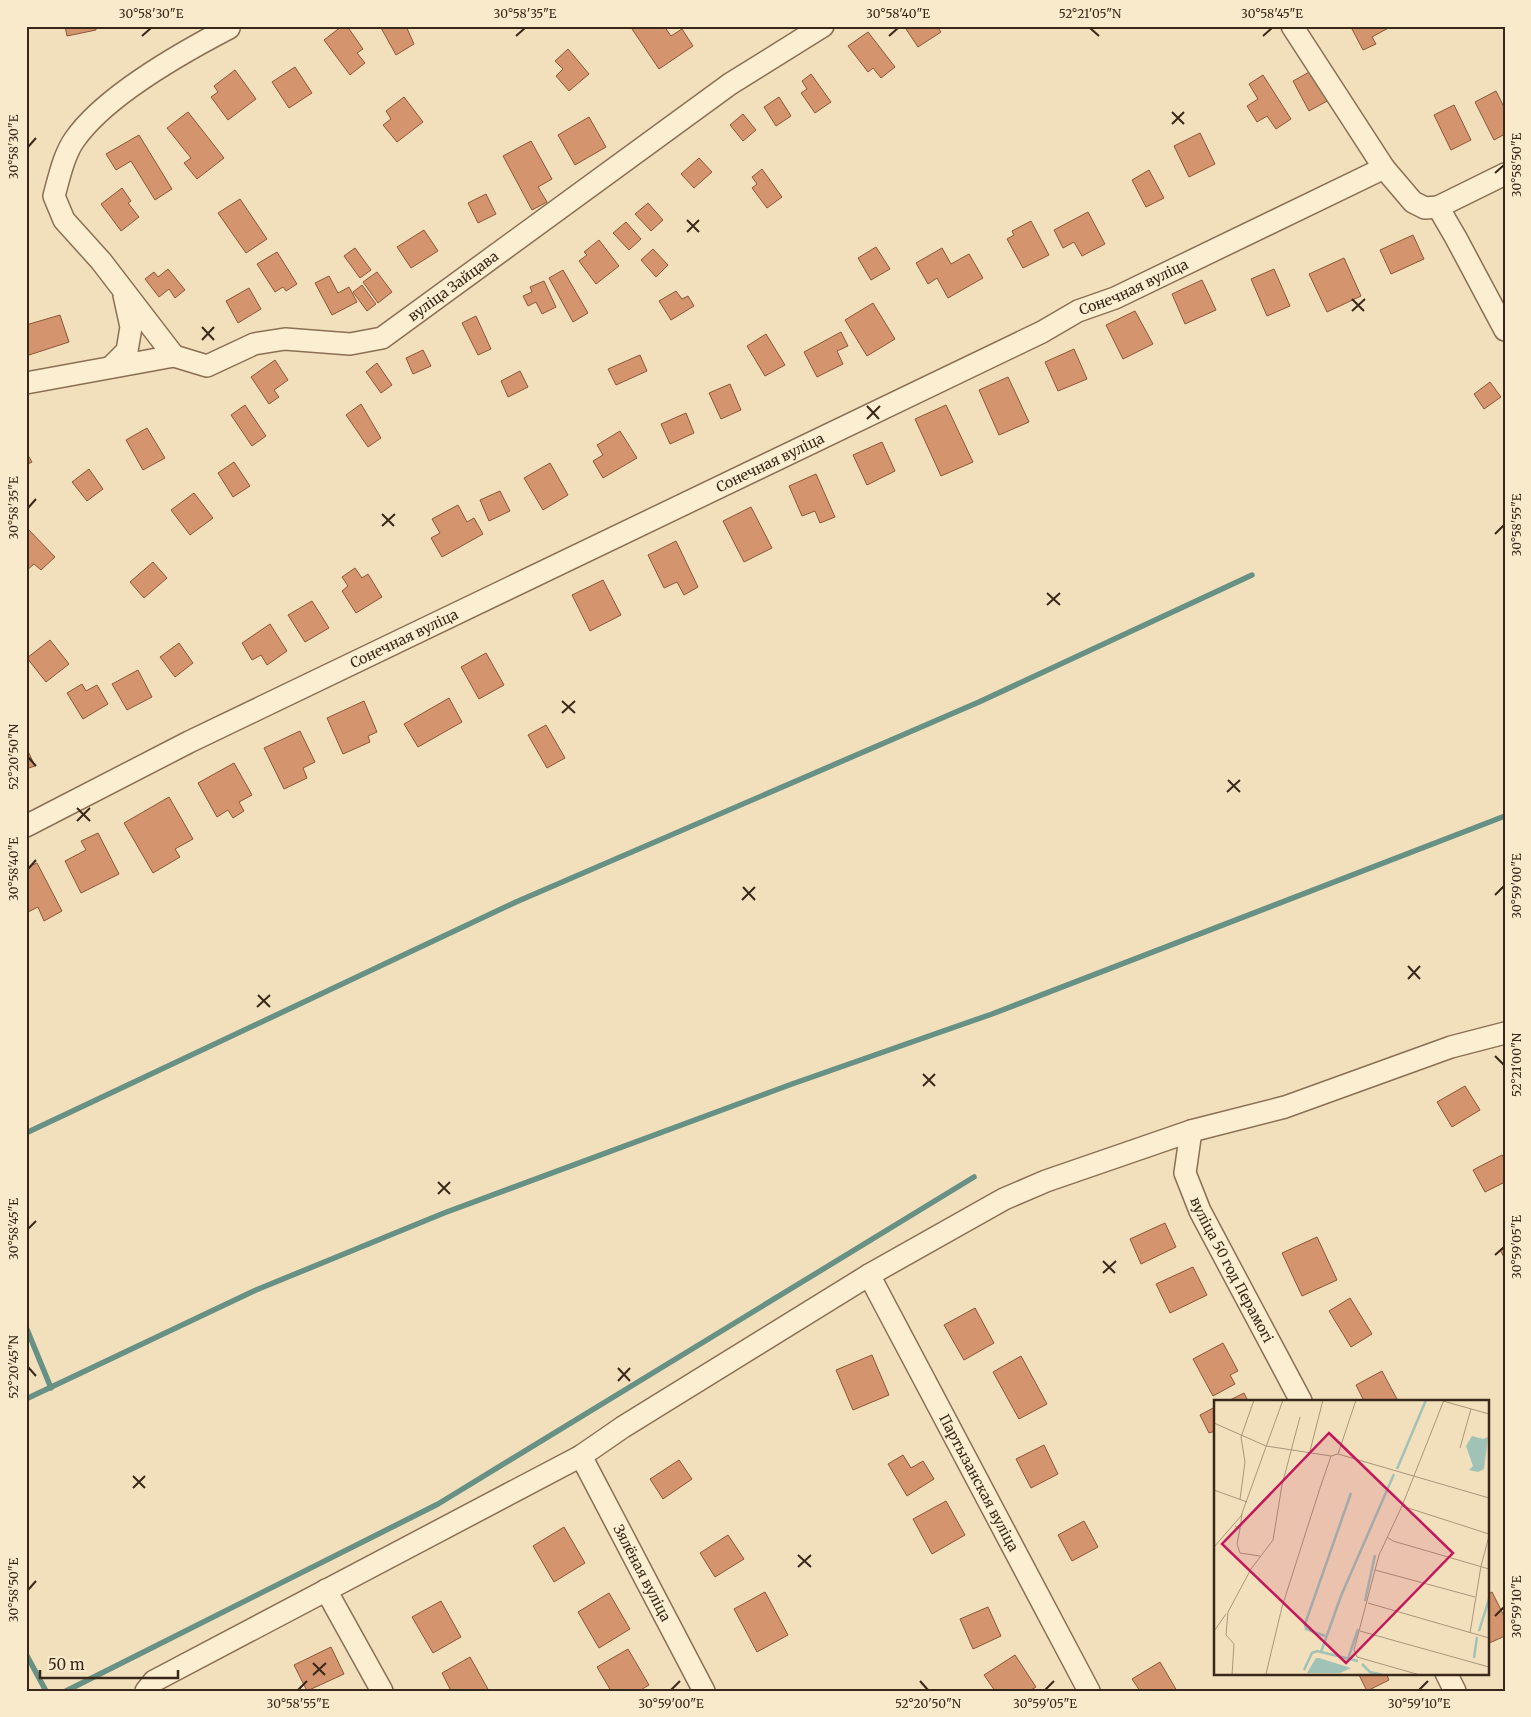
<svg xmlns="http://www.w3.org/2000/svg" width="1531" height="1717" font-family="Merriweather,serif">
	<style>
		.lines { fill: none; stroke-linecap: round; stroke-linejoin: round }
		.stream { stroke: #679185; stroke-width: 5.5 }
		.building { fill: #d4956e; stroke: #8d5637 }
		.minor-casing { stroke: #8b6f54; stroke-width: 24 }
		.minor { stroke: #fceed0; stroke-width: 21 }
		.ticks { fill: none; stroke: #39281a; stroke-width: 2 }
		.labels { text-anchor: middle; stroke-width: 4; stroke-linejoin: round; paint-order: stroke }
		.street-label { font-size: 14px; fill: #39281a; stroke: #f9eacc }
		.inset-river { fill: none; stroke: #a0c2b7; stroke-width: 2.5 }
		.inset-road { fill: none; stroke: #a8967b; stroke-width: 1 }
		.view { fill: #c2185b; fill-opacity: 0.15; stroke: #c2185b; stroke-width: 2.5 }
		.inset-edge { fill: none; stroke: #39281a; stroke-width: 2.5 }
		.neatline { fill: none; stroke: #39281a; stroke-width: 2 }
		.ticks-label { font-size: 12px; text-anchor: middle; fill: #39281a }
	</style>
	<rect width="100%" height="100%" fill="#f2e0bc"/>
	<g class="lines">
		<path class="stream" d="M26,1133L516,902L979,702L1252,575
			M26,1327L51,1388
			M26,1399L256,1290L444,1213L792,1084L992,1014L1505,816
			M26,1654L46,1691
			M66,1691L438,1504L974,1177"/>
	</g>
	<path class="building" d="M65,26H96V30L67,36Z
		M342,26H347L363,49L357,53L365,63L350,75L324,40Z
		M380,26H406L414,44L396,55Z
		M630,26H664L671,36L682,29L693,46L659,69Z
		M904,26H937L941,32L918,47Z
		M1356,26H1392L1372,37L1376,44L1363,50L1352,29Z
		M868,32L895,67L881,78L873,68L868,72L848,46Z
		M568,49L589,74L569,91L556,76L563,69L555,61Z
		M295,67L312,93L289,108L272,82Z
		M235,70L256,99L228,120L211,97L218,92L214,86Z
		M1313,70L1329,100L1309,111L1293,81Z
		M811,74L831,102L815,113L801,93L807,89L802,81Z
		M1263,75L1291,119L1276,129L1267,116L1257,122L1247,106L1258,99L1249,84Z
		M1496,91L1505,109V134L1494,140L1475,102Z
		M404,97L423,122L397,142L383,125L391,119L386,111Z
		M779,97L791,116L776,126L764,107Z
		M1454,105L1471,140L1451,150L1434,115Z
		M188,112L224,158L197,179L184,163L191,158L167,128Z
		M743,114L756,130L743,141L730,125Z
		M589,117L606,147L575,165L558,135Z
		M1200,133L1215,164L1189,177L1174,146Z
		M139,135L172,189L155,200L131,161L116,170L106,154Z
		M531,141L552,179L538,187L547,202L532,210L503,156Z
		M699,158L712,172L694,188L681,174Z
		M762,169L782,197L767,208L752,188L757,184L752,177Z
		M1149,170L1164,198L1146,207L1132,180Z
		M122,188L131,201L128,203L139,217L121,231L101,204Z
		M486,194L496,214L478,223L468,203Z
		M240,199L267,239L246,253L218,213Z
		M648,203L663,220L651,231L635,214Z
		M1088,212L1105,244L1082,256L1074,242L1063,248L1054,230Z
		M1031,221L1049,255L1023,268L1007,239L1014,235L1012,231Z
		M626,222L641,239L629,250L613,233Z
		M424,230L438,251L411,268L397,247Z
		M1413,235L1424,259L1391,274L1380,250Z
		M599,240L619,266L596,284L579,261L587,255L584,252Z
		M876,247L890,269L871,280L858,258Z
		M355,248L371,270L360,278L344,256Z
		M942,248L951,264L969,254L983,278L948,298L937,278L928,284L916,263Z
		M653,249L668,265L656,277L641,260Z
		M277,252L297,284L286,291L283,287L275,292L257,264Z
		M1344,258L1361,296L1327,312L1309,274Z
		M168,269L185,290L175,298L169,289L159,297L145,279L154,272L158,277Z
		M1274,269L1290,306L1267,316L1251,279Z
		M563,270L588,313L573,322L549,278Z
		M377,272L392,292L378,303L363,282Z
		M329,276L338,293L349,287L357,302L332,315L315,283Z
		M1202,280L1216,310L1185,324L1172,294Z
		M544,281L556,307L542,314L536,302L528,306L523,296L532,292L530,287Z
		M362,285L376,304L367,311L353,292Z
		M249,288L261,309L238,323L226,301Z
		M676,291L682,299L688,296L694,306L671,320L659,301Z
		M873,303L895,339L867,356L845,320Z
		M1135,311L1153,344L1123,359L1106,325Z
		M60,315L69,342L26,356V325Z
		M476,316L491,349L478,355L462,323Z
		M841,332L848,346L837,351L843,364L817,377L804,352Z
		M766,334L785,365L765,376L747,346Z
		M1074,349L1087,379L1058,391L1045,362Z
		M423,350L431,366L413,374L406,358Z
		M640,355L647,371L616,385L608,369Z
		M275,360L288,380L274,390L279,397L269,404L251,377Z
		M377,363L392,385L381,393L366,372Z
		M520,371L528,387L508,397L501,381Z
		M1008,377L1029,422L999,435L979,390Z
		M1490,382L1501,397L1484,409L1474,394Z
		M730,384L741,410L721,419L709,393Z
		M361,404L381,438L368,447L346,415Z
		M245,405L266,436L252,446L231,415Z
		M946,405L973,462L941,476L915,419Z
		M686,413L694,433L670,444L661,424Z
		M147,428L165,458L143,470L126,440Z
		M620,431L637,458L603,478L593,461L603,455L597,445Z
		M882,442L895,471L867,485L853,455Z
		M26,452L32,462L26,465Z
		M234,462L250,486L233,497L218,473Z
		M550,463L568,495L543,510L524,478Z
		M89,469L103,489L87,501L72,482Z
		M816,474L835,517L820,523L815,511L802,516L789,486Z
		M500,491L510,511L489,521L480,500Z
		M194,493L213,518L190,535L171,510Z
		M458,505L467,522L474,518L483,534L442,557L431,538L440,533L432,519Z
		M751,507L772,548L744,562L723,521Z
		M26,527L55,557L41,570L34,564L26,571Z
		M676,541L698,587L684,595L677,582L664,588L648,555Z
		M153,562L167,578L144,598L130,582Z
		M355,568L362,578L368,574L382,597L356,613L342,591L348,586L342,577Z
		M603,580L621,615L590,631L572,595Z
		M312,601L329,628L305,642L288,615Z
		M270,624L287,651L267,665L261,655L252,660L242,643Z
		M50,640L69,664L46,682L27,658Z
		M179,643L193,663L175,677L160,657Z
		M486,653L504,685L479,699L461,667Z
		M138,670L152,697L127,710L112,684Z
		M82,684L86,691L97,685L108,704L83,719L67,693Z
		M449,698L462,722L418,747L404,724Z
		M364,701L377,732L368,736L370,742L343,754L327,718Z
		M546,725L565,758L547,768L528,735Z
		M300,731L315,762L303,768L307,778L284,789L264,748Z
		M26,747L35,766L26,769Z
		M234,763L252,795L239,802L244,811L233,818L228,810L217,817L198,783Z
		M169,797L193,839L175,849L180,857L153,873L124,823Z
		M98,833L119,874L81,893L65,861L86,850L81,841Z
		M37,863L62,911L44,921L38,907L28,912L26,909V868Z
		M1465,1086L1480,1110L1452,1127L1437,1102Z
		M1502,1155L1505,1160V1182L1485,1192L1473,1170Z
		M1165,1223L1176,1247L1141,1264L1130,1239Z
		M1317,1237L1337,1280L1302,1296L1282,1253Z
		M1505,1248V1259L1500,1250Z
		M1193,1267L1207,1295L1170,1313L1156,1284Z
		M1350,1298L1372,1334L1351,1347L1329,1311Z
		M975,1308L994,1343L964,1360L944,1325Z
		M1223,1343L1238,1371L1230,1375L1235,1384L1213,1396L1193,1359Z
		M872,1355L889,1395L853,1410L836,1370Z
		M1021,1356L1047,1404L1019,1419L993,1372Z
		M1382,1371L1398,1401H1364L1356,1385Z
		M1244,1393L1248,1401H1228Z
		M1215,1407V1431L1209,1433L1200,1415Z
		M1044,1445L1058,1474L1031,1488L1016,1459Z
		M903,1455L911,1468L923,1461L934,1479L907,1496L888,1464Z
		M679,1460L692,1479L663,1499L650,1479Z
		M946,1501L965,1535L932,1554L913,1519Z
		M1084,1521L1098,1547L1072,1561L1058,1535Z
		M564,1527L585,1563L554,1582L533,1546Z
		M728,1535L744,1559L715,1577L700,1553Z
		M765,1592L788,1635L757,1652L734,1609Z
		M1492,1592L1505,1618V1636L1487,1644V1595Z
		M609,1593L630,1629L599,1648L578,1612Z
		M441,1601L461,1637L433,1653L412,1617Z
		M988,1607L1001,1636L973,1649L960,1619Z
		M331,1647L344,1674L307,1691L294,1665Z
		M628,1649L649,1685L639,1691H611L597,1667Z
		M1015,1655L1036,1687L1029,1691H995L984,1675Z
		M470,1657L489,1691H451L442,1673Z
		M1160,1662L1177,1691H1140L1132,1679Z
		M1358,1673H1386L1389,1680L1367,1691Z"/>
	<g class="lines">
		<g class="minor-casing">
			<g id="minor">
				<path d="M1292,26L1384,168"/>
				<path d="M1438,207L1456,238L1505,330"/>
				<path d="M174,356L101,261L64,220L54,196C59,178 64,154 75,139C106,95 181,53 229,28L228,26"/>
				<path d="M111,367L127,351L131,327L124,295"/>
				<path id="s1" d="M26,383L174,356L207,366L254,344L285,339L350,344L382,338L730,84L823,26"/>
				<path id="s2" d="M26,826L189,742L1042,332L1078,311L1115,298L1384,168L1413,202L1425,208L1438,207L1505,174"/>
				<path id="s3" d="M1191,1131L1185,1173L1200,1211L1301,1401"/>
				<path id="s4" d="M869,1275L1089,1691"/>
				<path id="s5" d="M581,1456L704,1691"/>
				<path d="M326,1590L382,1691"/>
				<path d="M1446,1673L1455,1691"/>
				<path d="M146,1691L154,1681L581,1456L623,1427L869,1275L1004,1199L1046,1181L1191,1131L1285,1107L1451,1047L1505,1033"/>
			</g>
		</g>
		<use href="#minor" class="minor"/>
	</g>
	<path class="ticks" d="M1090,28L1099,36M142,36L151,28M516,36L525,28M889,36L898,28M1263,36L1272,28M1172,112L1184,124M1172,124L1184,112M28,147L36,138M1495,173L1504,165M687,220L699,232M687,232L699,220M1352,299L1364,311M1352,311L1365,299M202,327L214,340M202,340L214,327M867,406L879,419M867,419L880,406M28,508L36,499M382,514L394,526M382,526L395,514M1495,534L1504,525M1047,593L1060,605M1047,605L1060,593M562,701L575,713M562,713L575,701M28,757L36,766M1228,780L1240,792M1227,792L1240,780M77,808L90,821M77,821L90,808M28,869L36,860M743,887L755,900M1495,895L1504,886M742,900L755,887M1408,966L1420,979M1408,979L1420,966M258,995L270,1007M257,1007L270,995M1495,1056L1504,1065M923,1074L935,1086M923,1086L935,1074M438,1182L450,1194M438,1194L450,1182M28,1229L36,1221M1495,1255L1504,1247M1103,1261L1115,1273M1103,1273L1116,1261M28,1367L36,1376M618,1368L630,1381M618,1381L630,1368M133,1476L145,1488M133,1488L145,1476M798,1555L811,1567M798,1567L811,1555M28,1590L36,1581M1495,1616L1504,1607M313,1663L325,1675M313,1675L326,1663M920,1681L928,1690M298,1690L307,1681M671,1690L680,1681M1045,1690L1054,1681M1419,1690L1428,1681"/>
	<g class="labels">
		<g class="street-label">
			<text dy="5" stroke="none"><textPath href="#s1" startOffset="454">вуліца Зайцава</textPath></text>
			<text dy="5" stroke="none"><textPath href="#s2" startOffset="1232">Сонечная вуліца</textPath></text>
			<text dy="5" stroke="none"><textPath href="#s2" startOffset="828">Сонечная вуліца</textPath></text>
			<text dy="5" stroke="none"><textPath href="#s2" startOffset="422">Сонечная вуліца</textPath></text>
			<text dy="5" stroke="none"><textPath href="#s3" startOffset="150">вуліца 50 год Перамогі</textPath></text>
			<text dy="5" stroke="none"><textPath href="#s4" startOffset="235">Партызанская вуліца</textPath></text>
			<text dy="5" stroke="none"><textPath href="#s5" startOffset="132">Зялёная вуліца</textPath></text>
		</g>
	</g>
	<g transform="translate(1214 1400)">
		<rect width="275" height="275" fill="#f2e0bc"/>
		<path d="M258,36L269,39L274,37L270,69L264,72L255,70L259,66L252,46ZM102,258H105L137,268L126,273H93Z" fill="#a0c2b7"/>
		<path class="inset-river" d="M183,69L212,0M151,201L161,155M265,231L275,199M111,236L92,229L91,224L137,93M107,252L127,196L180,74M260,258L263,237M134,259L144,229M148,264L156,272L169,275M90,270L98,253L103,251L144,261"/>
		<path class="inset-road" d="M230,0L188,106L275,134M229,1L275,14M0,23L52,46L117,56M246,48L257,9M96,51L109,0M124,54L275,98M0,90L33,102M26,99L31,62L27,37L40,0M188,106L165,155L140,250L143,257L206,275M21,126L26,129L23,144L26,153L46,156M26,129L28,114M173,137L179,141L275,169M0,147L27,116L69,0M161,170L261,197M154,203L275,238M0,231L12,214M146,231L275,267M256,233L267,166L275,136M52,274L68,207L106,88L117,56L124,54L142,0M18,275L20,244L12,235L14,212L37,169L59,140L68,85L86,17"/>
		<path class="view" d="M115,33L239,153L132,263L8,144Z"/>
		<rect width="275" height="275" class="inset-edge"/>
	</g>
	<rect width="1531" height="1717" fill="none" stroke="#f9eacc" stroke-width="55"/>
	<path d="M40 1670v8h138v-8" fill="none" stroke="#39281a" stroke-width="2.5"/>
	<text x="48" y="1670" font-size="15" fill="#39281a" stroke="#f9eacc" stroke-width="4" paint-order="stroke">50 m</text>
	<rect x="28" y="28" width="1476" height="1662" class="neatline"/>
	<g class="ticks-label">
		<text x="151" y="18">30°58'30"E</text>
		<text x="525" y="18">30°58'35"E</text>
		<text x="898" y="18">30°58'40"E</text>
		<text x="1090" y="18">52°21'05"N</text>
		<text x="1272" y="18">30°58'45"E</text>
		<text transform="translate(14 147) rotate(-90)" y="4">30°58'30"E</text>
		<text transform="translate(1517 165) rotate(-90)" y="4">30°58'50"E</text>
		<text transform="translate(14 508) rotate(-90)" y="4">30°58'35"E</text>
		<text transform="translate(1517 525) rotate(-90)" y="4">30°58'55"E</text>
		<text transform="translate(14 757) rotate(-90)" y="4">52°20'50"N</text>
		<text transform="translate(14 869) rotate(-90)" y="4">30°58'40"E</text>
		<text transform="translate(1517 886) rotate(-90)" y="4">30°59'00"E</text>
		<text transform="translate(1517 1065) rotate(-90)" y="4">52°21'00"N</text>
		<text transform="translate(14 1229) rotate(-90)" y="4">30°58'45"E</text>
		<text transform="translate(1517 1247) rotate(-90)" y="4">30°59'05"E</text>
		<text transform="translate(14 1367) rotate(-90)" y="4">52°20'45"N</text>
		<text transform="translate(14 1590) rotate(-90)" y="4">30°58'50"E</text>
		<text transform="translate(1517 1607) rotate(-90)" y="4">30°59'10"E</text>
		<text x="298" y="1708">30°58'55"E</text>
		<text x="671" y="1708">30°59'00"E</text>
		<text x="928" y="1708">52°20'50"N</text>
		<text x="1045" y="1708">30°59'05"E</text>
		<text x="1419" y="1708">30°59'10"E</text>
	</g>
</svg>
